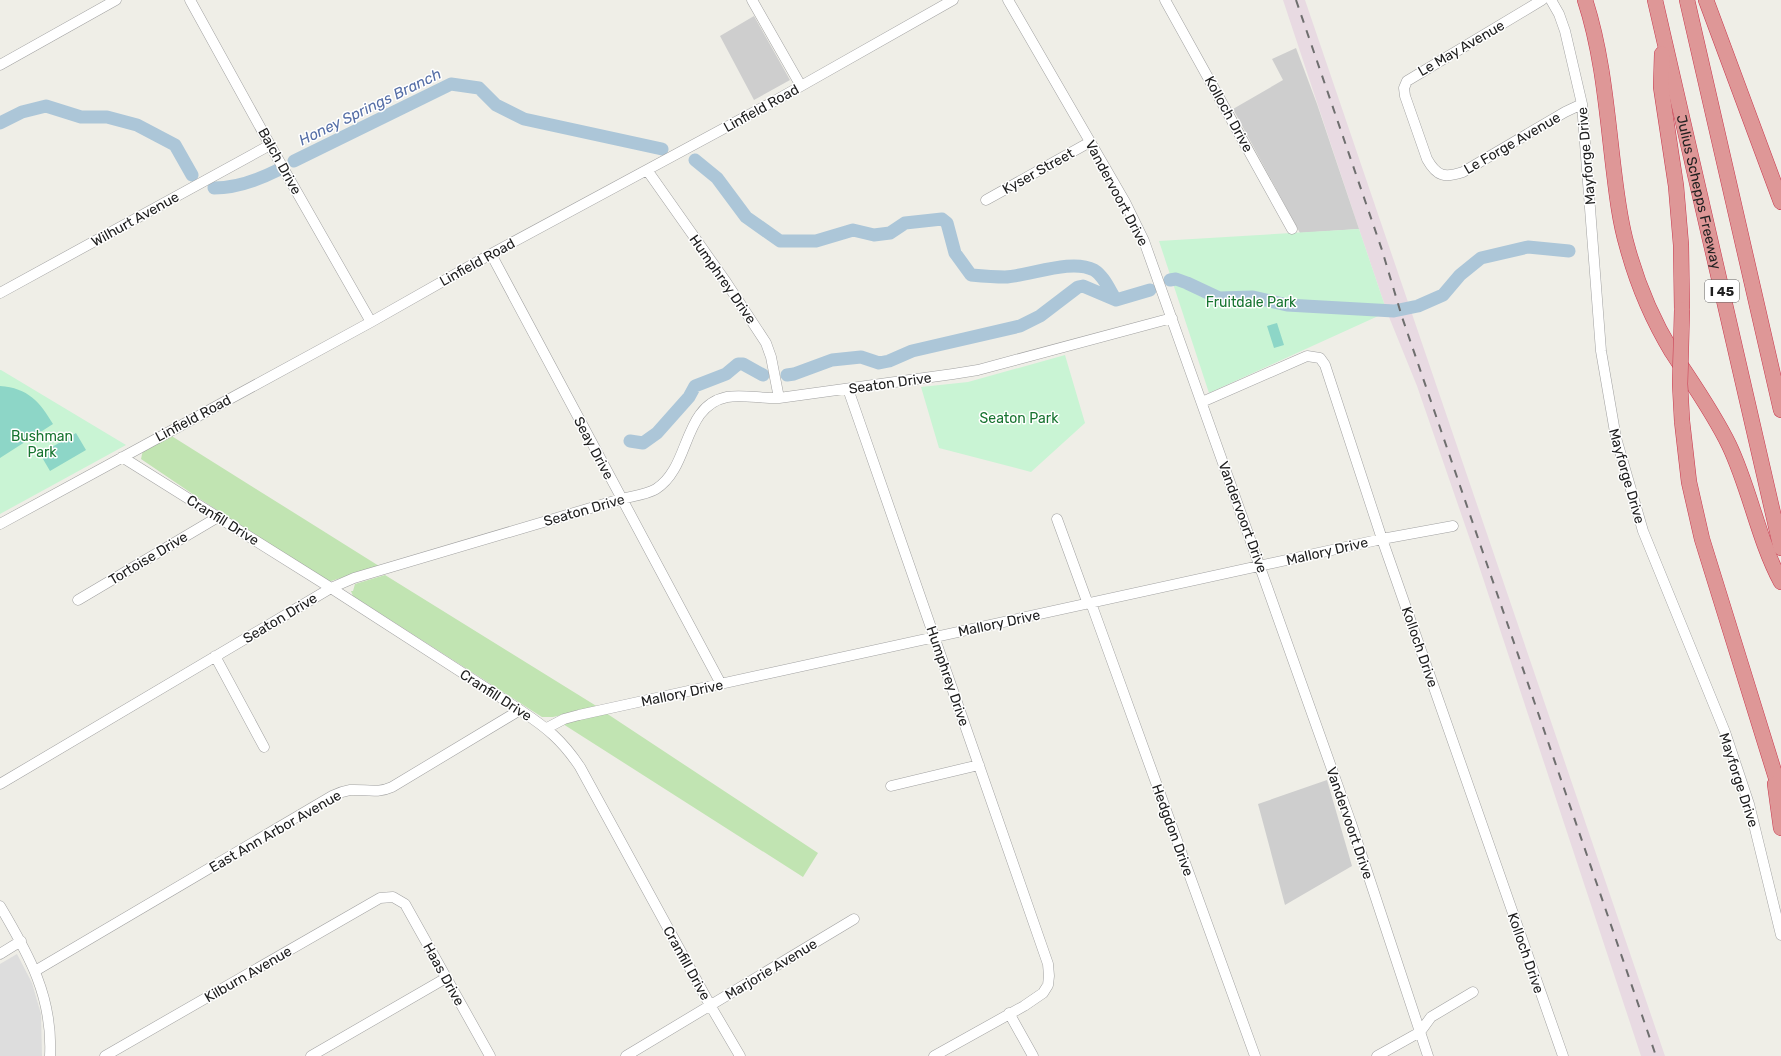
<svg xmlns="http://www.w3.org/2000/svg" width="1781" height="1056" font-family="Rubik,sans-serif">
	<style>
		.residential { fill: #ddd }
		.industrial { fill: #e8dae2 }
		.religious { fill: #cecece }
		.grass { fill: #c1e4b2 }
		.park { fill: #c9f4d4 }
		.pitch { fill: #8dd6c7 }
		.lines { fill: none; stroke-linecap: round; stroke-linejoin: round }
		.river { stroke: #acc6d8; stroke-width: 13 }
		.minor-casing { stroke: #a1a1a1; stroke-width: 11 }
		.highway-casing { stroke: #c9384e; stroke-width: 16 }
		.minor { stroke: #fff; stroke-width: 10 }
		.highway { stroke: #de9797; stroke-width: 15 }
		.rail { stroke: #6e6e6e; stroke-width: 2; stroke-dasharray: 8 8; stroke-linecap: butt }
		.highway-bridge-casing { stroke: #c9384e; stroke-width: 16; stroke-linecap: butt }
		.highway-bridge { stroke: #de9797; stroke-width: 15 }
		.labels { text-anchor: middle; stroke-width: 3; stroke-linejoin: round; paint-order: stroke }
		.shield { fill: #fff; stroke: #636363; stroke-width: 1 }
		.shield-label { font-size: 13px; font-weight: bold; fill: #202020 }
		.street-label { font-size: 14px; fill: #202020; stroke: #fff }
		.park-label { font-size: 14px; fill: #177430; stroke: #fff }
		.water-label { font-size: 15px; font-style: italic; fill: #556ea6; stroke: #fff }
	</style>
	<rect width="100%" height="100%" fill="#efeee7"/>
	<path class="residential" d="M17,954L32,983L41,1014L42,1056H0V964Z"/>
	<path class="industrial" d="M1283,0H1305L1665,1056H1641L1476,557L1417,386L1387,312L1359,229Z"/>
	<path class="religious" d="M754,16L790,80L754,100L720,36Z
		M1296,48L1317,104L1359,229L1300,233L1233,109L1283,80L1272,59Z
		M1327,780L1352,866L1285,905L1258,804Z"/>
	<path class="grass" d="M170,435L379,566L328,582L200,499L141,459L143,450Z
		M385,575L598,707L553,717H542L353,596L351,591H353L355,584Z
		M606,713L818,853L803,877L563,724Z"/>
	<path class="park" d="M1359,229L1387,312L1209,393L1159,241Z
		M1065,355L1085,423L1031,472L939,448L921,387L968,382Z
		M0,370H1L126,445L0,514Z"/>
	<path class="pitch" d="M1277,323L1284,345L1274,348L1267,326Z
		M0,386C28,388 40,402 53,424L0,458Z
		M76,433L86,450L50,471L40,454Z"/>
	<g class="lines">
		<path class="river" d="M0,123L22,112L46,106L81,117H107L137,125L175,145L192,175
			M695,160L717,178L746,217L780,241H816L853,230L874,235L890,233L905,223L942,219L947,223L955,253L971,275C982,276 994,277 1005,277C1030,276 1071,258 1094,270C1104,276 1110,291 1116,300L1150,290
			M294,161L451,84L479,88L496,105L524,119L662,149
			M214,188C236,188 258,180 278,170
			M1170,280L1176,279L1187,283L1219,298L1253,297L1287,305L1394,311L1418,306L1443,295L1460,275L1481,258L1528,247L1569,251
			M787,375L794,374L832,360L861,357L879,363L889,361L912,351L1020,326L1040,316L1078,287L1083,286L1116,300
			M630,441L643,443L657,433L689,397L695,386L726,374L738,364H743L763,375"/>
		<g class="minor-casing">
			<path id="minor" d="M190,0L270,145L371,322
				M752,0L801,86
				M1008,0L1125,202L1144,241L1351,823L1428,1056
				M1165,0L1292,229
				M1542,0L1407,81L1404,88L1405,96L1427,159C1437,177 1445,178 1463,172L1565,112L1582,104
				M1551,0L1559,14L1565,31L1582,104L1601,351L1616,438L1643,531L1725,732L1749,804L1781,935
				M0,65L116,0
				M647,170L726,282L766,343L771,357L779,398
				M986,200L1090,142
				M491,254L721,684
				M0,293L270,145
				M848,389L1048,964L1049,976L1048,985L1043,993L1024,1006L934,1056
				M1202,402L1307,356L1320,358L1325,365L1382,539L1563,1056
				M122,457L331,588L520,710C547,728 562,740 580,767L710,1005L740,1056
				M1057,519L1088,604
				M0,524L371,322L491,254L771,103L953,0
				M78,600L218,517
				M1091,603L1255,1056
				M215,656L264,747
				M547,728L564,719L579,715L1382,539L1453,526
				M0,784L331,588L354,578L621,499C632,496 646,495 656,489C691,467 682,406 727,397C743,394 762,399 779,398L953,374L978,370L1172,318
				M891,786L979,765
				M0,906C29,955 53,997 50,1056
				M0,954L21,941
				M35,971L332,796C338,793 344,791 350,790C365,789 377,794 392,787L520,710
				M1009,1013L1033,1056
				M105,1056L380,898L393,897L405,904L490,1056
				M311,1056L446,978
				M626,1056L854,919
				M1377,1056L1420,1032L1431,1017L1473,992"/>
		</g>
		<g class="highway-casing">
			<g id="highway">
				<path d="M1585,0C1603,55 1607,115 1614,172C1617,197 1620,222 1627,246C1637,283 1652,319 1672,352C1692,383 1713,412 1729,445C1750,489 1758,539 1781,582"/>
				<path id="s1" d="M1655,0L1781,548"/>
				<path d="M1687,0L1781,410"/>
				<path d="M1706,0L1781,202"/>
				<path d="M1662,54L1661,87L1676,186L1681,245L1682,310"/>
				<path d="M1682,421L1689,482L1702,539L1781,794"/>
				<path d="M1775,784L1781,828"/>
			</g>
		</g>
		<use href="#minor" class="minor"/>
		<use href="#highway" class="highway"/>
		<path class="rail" d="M1296,0L1382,250L1402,317L1656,1056"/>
		<g class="highway-bridge-casing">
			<path id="highway-bridge" d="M1682,310L1680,384L1682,421"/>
		</g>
		<use href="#highway-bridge" class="highway-bridge"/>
	</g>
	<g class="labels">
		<rect class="shield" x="1705" y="280" width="34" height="22" rx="3"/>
		<g class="shield-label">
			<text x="1722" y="296">I 45</text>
		</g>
		<g class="street-label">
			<text transform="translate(1461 48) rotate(-30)" y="5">Le May Avenue</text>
			<text transform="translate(761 108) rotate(-29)" y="5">Linfield Road</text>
			<text transform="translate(1229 114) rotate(61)" y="5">Kolloch Drive</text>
			<text transform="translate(1512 143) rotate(-30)" y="5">Le Forge Avenue</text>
			<text transform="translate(1586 156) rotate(-95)" y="5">Mayforge Drive</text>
			<text transform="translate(280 161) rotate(61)" y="5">Balch Drive</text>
			<text transform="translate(1038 171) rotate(-29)" y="5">Kyser Street</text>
			<text dy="5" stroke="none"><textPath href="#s1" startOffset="197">Julius Schepps Freeway</textPath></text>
			<text transform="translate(1117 193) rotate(62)" y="5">Vandervoort Drive</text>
			<text transform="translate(135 219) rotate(-29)" y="5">Wilhurt Avenue</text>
			<text transform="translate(477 262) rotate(-29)" y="5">Linfield Road</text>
			<text transform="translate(723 279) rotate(55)" y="5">Humphrey Drive</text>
			<text transform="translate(890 383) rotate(-8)" y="5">Seaton Drive</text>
			<text transform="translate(193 418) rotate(-28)" y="5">Linfield Road</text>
			<text transform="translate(594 448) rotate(62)" y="5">Seay Drive</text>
			<text transform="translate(1627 476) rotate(74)" y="5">Mayforge Drive</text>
			<text transform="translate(584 510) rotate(-16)" y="5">Seaton Drive</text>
			<text transform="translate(1243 517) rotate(70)" y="5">Vandervoort Drive</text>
			<text transform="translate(223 520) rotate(32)" y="5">Cranfill Drive</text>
			<text transform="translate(1327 551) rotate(-13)" y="5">Mallory Drive</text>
			<text transform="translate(148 558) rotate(-31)" y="5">Tortoise Drive</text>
			<text transform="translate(280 618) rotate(-31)" y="5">Seaton Drive</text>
			<text transform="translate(999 623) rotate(-12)" y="5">Mallory Drive</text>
			<text transform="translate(1420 647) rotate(71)" y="5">Kolloch Drive</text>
			<text transform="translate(948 676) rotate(71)" y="5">Humphrey Drive</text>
			<text transform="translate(682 693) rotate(-12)" y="5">Mallory Drive</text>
			<text transform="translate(496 695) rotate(33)" y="5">Cranfill Drive</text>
			<text transform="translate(1739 780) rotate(72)" y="5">Mayforge Drive</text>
			<text transform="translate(1350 823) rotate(71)" y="5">Vandervoort Drive</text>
			<text transform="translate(1173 830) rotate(70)" y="5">Hedgdon Drive</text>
			<text transform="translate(275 831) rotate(-30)" y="5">East Ann Arbor Avenue</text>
			<text transform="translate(1526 953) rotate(71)" y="5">Kolloch Drive</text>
			<text transform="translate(687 963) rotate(61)" y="5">Cranfill Drive</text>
			<text transform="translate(771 969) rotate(-31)" y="5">Marjorie Avenue</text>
			<text transform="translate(248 974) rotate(-30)" y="5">Kilburn Avenue</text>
			<text transform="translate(444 974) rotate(61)" y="5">Haas Drive</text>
		</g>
		<g class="park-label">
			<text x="1251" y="307">Fruitdale Park</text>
			<text x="1019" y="423">Seaton Park</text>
			<text x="42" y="441">Bushman<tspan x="42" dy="16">Park</tspan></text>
		</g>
		<g class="water-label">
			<text transform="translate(370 107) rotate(-26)" y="5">Honey Springs Branch</text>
		</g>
	</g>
</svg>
